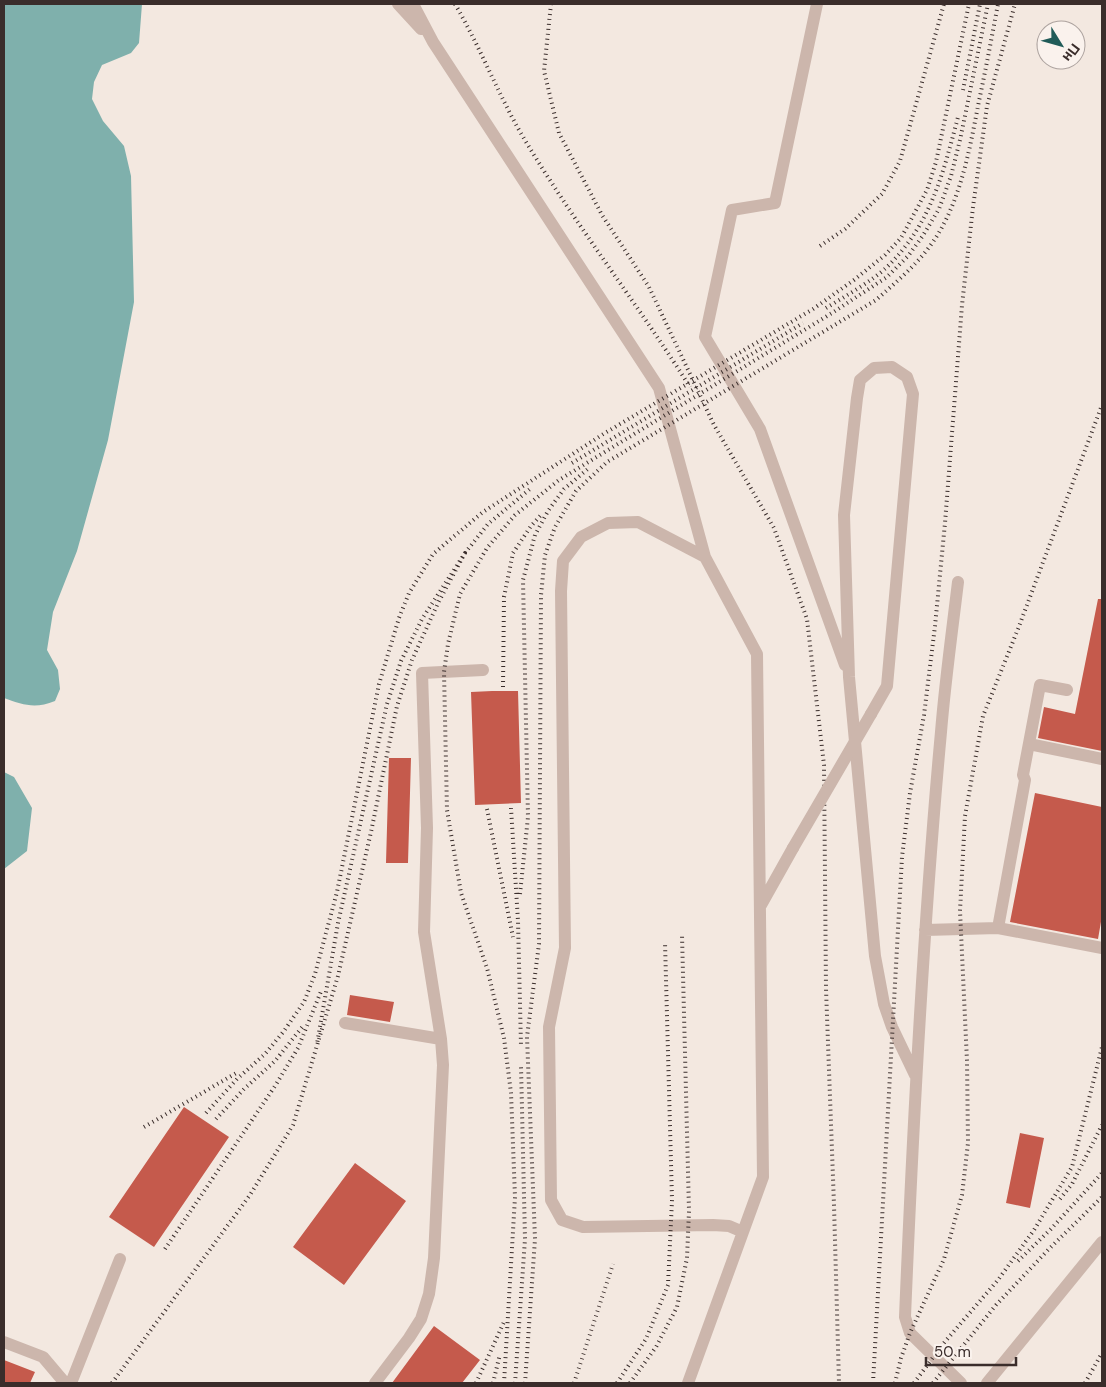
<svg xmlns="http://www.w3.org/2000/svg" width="1106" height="1387" font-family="'DM Sans',sans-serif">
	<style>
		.water { fill: #7fb0ac }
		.building { fill: #c55a4c }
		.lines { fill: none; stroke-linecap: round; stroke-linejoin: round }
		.minor { stroke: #ccb6ac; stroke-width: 12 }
		.rail { stroke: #3a2d2b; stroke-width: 4; stroke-dasharray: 1 4; stroke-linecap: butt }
		.minor-bridge { stroke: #ccb6ac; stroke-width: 12 }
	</style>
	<rect width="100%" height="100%" fill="#f3e8e0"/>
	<path class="water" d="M4,4H142L139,43L131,53L102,65L94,82L92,99L103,121L124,146L131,176L134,302L108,440L77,551L53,612L47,650L58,670L60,689L55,701C35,709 23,705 4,698Z
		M4,772L14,777L32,808L27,851L4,869Z"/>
	<path class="building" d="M1098,599H1102V751L1038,738L1044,707L1075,714Z
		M492,691H518L521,803L475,805L471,692Z
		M389,758H411L408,863H386Z
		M1035,793L1102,807V916L1098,939L1010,922Z
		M350,995L394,1002L390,1022L347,1015Z
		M184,1107L229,1137L154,1247L109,1217Z
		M1020,1133L1044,1138L1030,1208L1006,1203Z
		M355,1163L406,1201L344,1285L293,1247Z
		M434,1326L480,1360L462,1383H392Z
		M4,1360L35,1372L30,1383H4Z"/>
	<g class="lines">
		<path class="minor" d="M398,4L421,29
			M413,4L433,42L659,388L705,557L757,654L763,1177L688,1383
			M817,4L775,203L732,210L705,337L760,429L845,665
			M705,557L638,522L608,523L581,537L563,561L561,591L565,948L549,1027L551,1200L562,1220L583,1227L713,1225L729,1226L743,1232
			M958,582C952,632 945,682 941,732C923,927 913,1122 905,1317L910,1333L961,1383
			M871,714L887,686L913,394L907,377L892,367L874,368L860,380L857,398L844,515L849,677L875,956L884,1004L892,1027L915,1075
			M1029,744L1102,759
			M761,905L793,848
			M998,928L1025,780L1023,775L1040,685L1067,690
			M925,930L998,928L1102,948
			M345,1023L441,1039
			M4,1342L43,1357L65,1383
			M71,1383L120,1259
			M375,1383L409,1338L421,1319L429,1294L434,1258L443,1065L441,1039L424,932L427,828L422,673L483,670
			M987,1383L1102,1242"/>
		<path class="rail" d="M455,4C479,45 496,89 519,130C571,219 635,300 690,387
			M551,4L544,71L559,133L602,215L649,287L714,425L774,528L807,619L824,765L826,989L834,1205L839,1383
			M963,90L980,4
			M820,246L845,229L882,194L900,161L944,4
			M826,308C844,297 872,281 887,267C931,224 943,174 958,117
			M572,463L803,323
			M465,553L488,524L530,489
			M503,687L504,597L513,553L531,526L541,515
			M511,808L518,921L521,1046
			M487,809L513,937
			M520,894L528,817L523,580L535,535L548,511L564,489L589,468
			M206,1113L237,1079L265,1054L284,1031L304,1002L315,974L337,892L379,684L399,618L409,593L433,554L483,512L605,433L813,309L854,280L885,255L901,238L927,190L936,162L969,4
			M216,1119L244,1089L275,1061L303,1026
			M144,1127L238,1072
			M1060,1199L1072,1184L1102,1125
			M165,1249L275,1086L298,1048L322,989
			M1018,1261L1051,1229L1102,1173
			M112,1383L250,1195L293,1125L338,976L371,832L397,706L412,660L438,603L465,553L422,619L401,661L387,704L338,923L317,1044
			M476,1383L504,1322
			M493,1383L500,1354
			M504,1383L515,1197L511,1093L504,1038L487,968L461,893L447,810L444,672L448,644L460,594L487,548L515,515L559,480L832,313L887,277L908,256L922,237L939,209L951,176L960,140L988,4
			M515,1383L525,1239L521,1066
			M525,1383L535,1239L527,1037L539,944L541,595L545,555L555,527L576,491L607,462L876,300C894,284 912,269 927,250C960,208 969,152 979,101C986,68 992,36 998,4
			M574,1383L613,1264
			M617,1383L646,1339L668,1285L672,1200L665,942
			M630,1383L656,1347L677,1307L687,1258L689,1211L682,935
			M873,1383L902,857L910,793L924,715L935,626L945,523L962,305L973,207L987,106L1015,4
			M895,1383L901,1358L910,1333L944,1259L962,1195L968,1143L967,1061L960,911L965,816L983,716L1018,629L1102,405
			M914,1383L943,1344L998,1280L1034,1230L1072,1167L1102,1047
			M933,1383L996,1305L1048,1250L1102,1197
			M1085,1383L1102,1353"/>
		<path class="minor-bridge" d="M793,848L871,714"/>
	</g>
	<rect width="1106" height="1387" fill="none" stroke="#3a2d2b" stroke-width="10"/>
	<g transform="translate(1061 45) rotate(127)"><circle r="24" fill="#faf2ed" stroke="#ada39f"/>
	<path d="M0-4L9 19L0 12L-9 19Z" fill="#205b58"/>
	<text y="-8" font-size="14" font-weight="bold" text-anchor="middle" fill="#3a2d2b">Пн</text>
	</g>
	<path d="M926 1357v8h90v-8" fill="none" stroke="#3a2d2b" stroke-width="2.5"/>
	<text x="934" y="1357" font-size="15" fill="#3a2d2b" stroke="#faf2ed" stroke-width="4" paint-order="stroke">50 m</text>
</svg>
